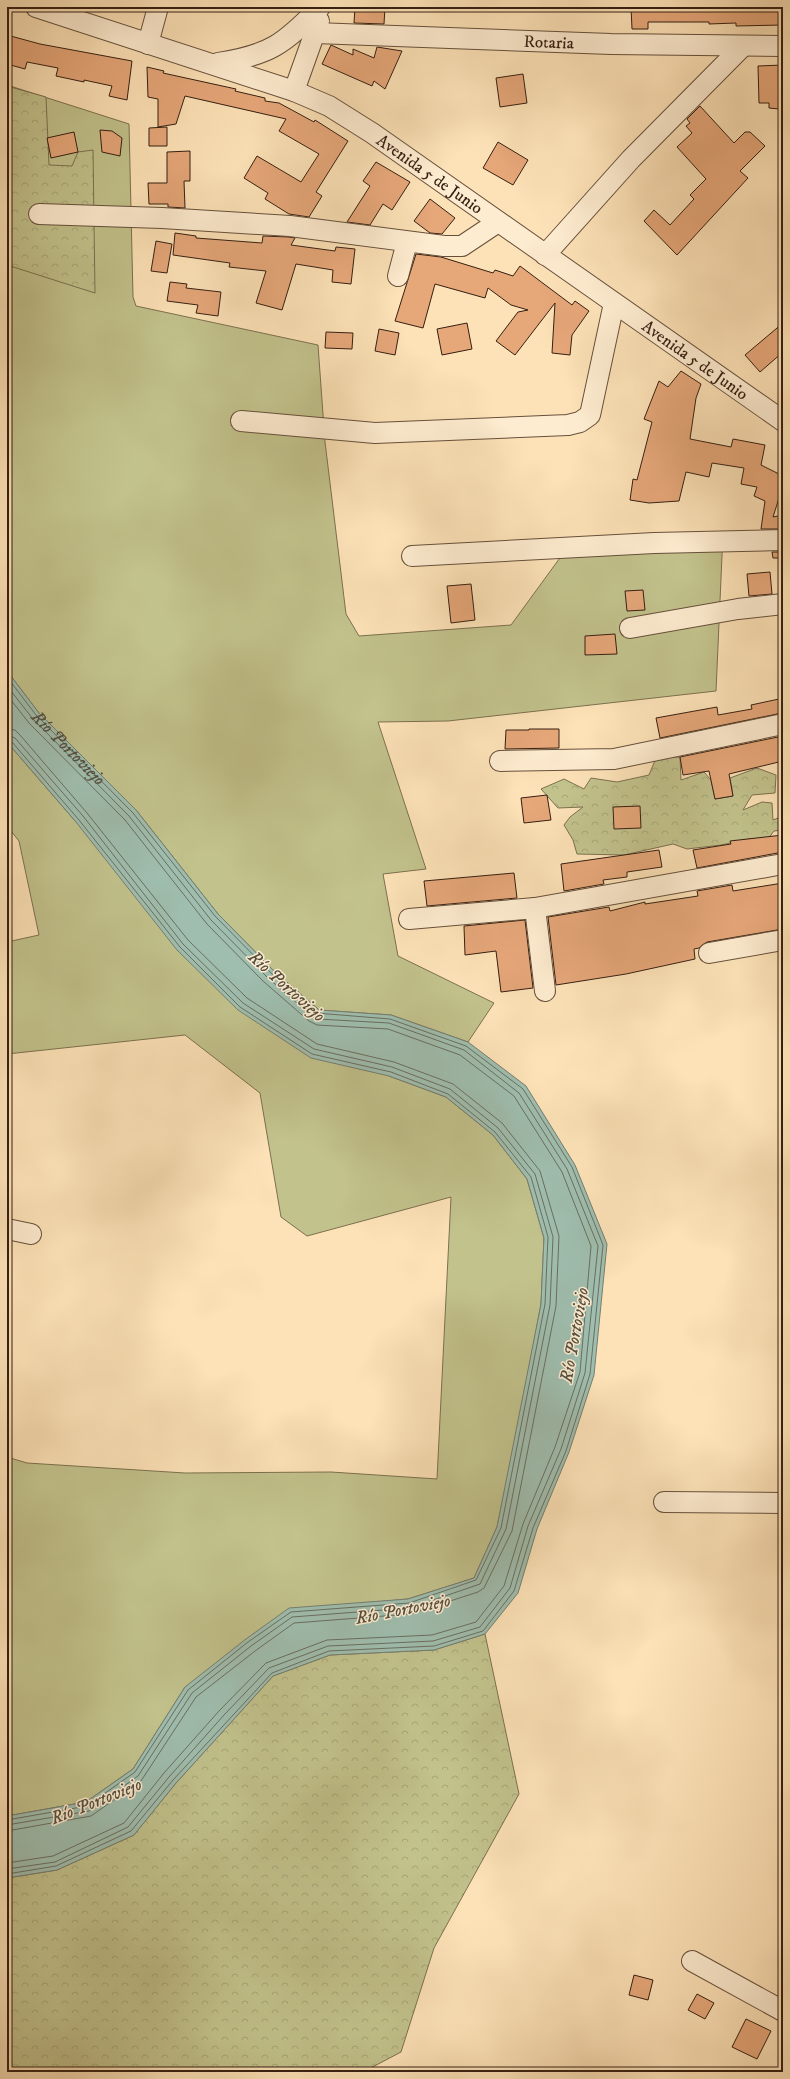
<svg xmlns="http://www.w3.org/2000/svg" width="790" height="2079" font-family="'IM FELL DW Pica',serif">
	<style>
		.grass { fill: #c2c28c; stroke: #7c704f }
		.forest { fill: url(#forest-crowns); stroke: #7c704f }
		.water { fill: #9fbeaf; stroke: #757e70 }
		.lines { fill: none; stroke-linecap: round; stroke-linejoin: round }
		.shore { stroke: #6a6e60; stroke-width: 1 }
		.building { fill: #e6a779; stroke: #351f12 }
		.minor-casing { stroke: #67503b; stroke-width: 22 }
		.minor { stroke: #feecd0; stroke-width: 20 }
		.labels { text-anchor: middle; stroke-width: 3; stroke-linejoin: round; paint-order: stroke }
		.street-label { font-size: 17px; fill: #351f12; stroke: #feecd0 }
		.water-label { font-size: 18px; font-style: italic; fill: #554f41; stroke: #feecd0 }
	</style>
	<defs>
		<pattern id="forest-crowns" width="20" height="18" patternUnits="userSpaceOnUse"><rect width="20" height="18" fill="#c2c28c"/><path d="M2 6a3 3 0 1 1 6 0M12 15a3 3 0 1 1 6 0" fill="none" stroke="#a7a678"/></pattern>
	</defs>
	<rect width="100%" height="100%" fill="#fde2b7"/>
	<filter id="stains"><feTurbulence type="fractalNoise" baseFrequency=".005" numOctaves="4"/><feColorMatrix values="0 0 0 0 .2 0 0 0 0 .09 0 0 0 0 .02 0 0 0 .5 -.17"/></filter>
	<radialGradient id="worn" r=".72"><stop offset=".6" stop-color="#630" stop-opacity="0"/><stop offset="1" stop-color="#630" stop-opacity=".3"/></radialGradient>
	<path class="grass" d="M7,85L129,124L133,297L136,306L318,345L325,442L346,614L359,636L511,625L573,540L723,533L716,691L448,721L378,722L426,869L383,874L398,956L494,1003L468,1042L391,1015L319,1010L273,970L218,914L136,810L39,713L7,671Z
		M7,742L76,822L389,1076L446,1097L493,1135L527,1179L544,1238L541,1304L518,1429L497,1527L474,1578L408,1599L353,1604L185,1687L133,1769L86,1802L7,1816V1457L27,1463L185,1473L331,1472L437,1479L451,1197L307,1236L281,1217L260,1093L185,1035L7,1054V942L39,935L19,841L7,826Z"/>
	<path class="forest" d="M7,86L46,97L49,165L72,166L78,152L93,150L95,293L7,265Z
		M680,757L681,780L704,772L711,780L715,799L733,796L730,778L757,768L776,775L775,793L752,795L743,810L762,802L772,803L773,820L783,816V830L774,831L768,839H749L721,845L687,849L673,844L624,855L577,854L573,840L564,825L570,817L583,807L558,808L541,789L564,779L584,789L591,778L617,782L649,775L656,758Z
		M485,1634L519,1794L434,1948L401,2052L363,2072H7V1878L57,1870L134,1835L176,1783L273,1676L330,1655L434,1650Z"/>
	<path class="water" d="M7,671L39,713L136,810L218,914L273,970L319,1010L391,1015L468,1042L526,1086L575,1165L607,1244L594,1375L569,1452L537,1529L518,1593L485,1634L434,1650L330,1655L273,1676L176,1783L134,1835L57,1870L7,1878V1816L86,1802L133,1769L185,1687L246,1639L289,1608L408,1599L474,1578L497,1527L541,1304L544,1238L527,1179L493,1135L446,1097L389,1076L311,1058L238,1010L177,950L76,822L7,742Z"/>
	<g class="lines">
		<g class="shore">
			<path id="s1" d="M7,677L36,715L133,813L215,916L271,973L316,1013L390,1019L466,1046L523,1089L572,1167L603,1245L590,1374L566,1451L533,1528L514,1591L483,1631L434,1646L329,1651L272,1673L173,1780L131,1831L56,1866L7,1874"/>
			<path d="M7,686L33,719L129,816L211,920L267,977L313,1017L318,1019L389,1023L464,1050L519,1093L567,1169L598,1246L585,1373L561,1449L528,1526L510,1588L480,1627L433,1641L328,1646L269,1668L224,1715L169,1777L128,1827L55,1862L7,1869"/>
			<path d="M7,695L29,723L125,820L207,924L263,981L309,1021L317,1025L388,1029L460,1055L514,1096L562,1172L591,1246L580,1372L555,1447L523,1524L504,1586L476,1622L432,1635L327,1640L266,1663L219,1711L164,1773L124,1823L53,1856L7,1863"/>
			<path d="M7,729L15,730L20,735L87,813L188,940L247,998L317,1044L394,1062L453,1084L502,1123L540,1171L559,1236L556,1306L512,1531L484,1588L478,1592L410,1614L294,1623L255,1651L196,1697L141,1781L91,1816L7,1831"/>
			<path d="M7,735L15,738L83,816L183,944L243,1003L314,1049L392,1067L450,1089L498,1128L535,1174L553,1237L550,1305L506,1529L480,1584L410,1608L292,1617L251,1646L192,1693L138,1776L89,1811L7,1825"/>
			<path d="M7,740L12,742L79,820L180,947L240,1007L312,1054L391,1072L448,1094L495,1132L531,1177L548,1237L545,1304L501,1528L476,1580L409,1603L291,1612L248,1642L188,1690L135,1772L87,1806L7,1820"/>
		</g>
	</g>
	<path class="building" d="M355,7H385L384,24L354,23Z
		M631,7H783V25L736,26V23L709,24V22H648V29H632Z
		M7,35L40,44L132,61L127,100L109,96L112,86L84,80V82L56,76L58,68L27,62L25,69L7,64Z
		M331,45L353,55V49L374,58L377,47L402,51L385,89L374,81L372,86L322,64Z
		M783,65V104L779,109L769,108V103H759L758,66Z
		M147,67L164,71L163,73L236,89L235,91L265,98V101L279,103L314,122L315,120L348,141L316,192L322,196L309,217L289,214L265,199L268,193L244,178L257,156L301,182L319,154L279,131L286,119L185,96L176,124L158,127V99L148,97Z
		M523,74L527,103L500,107L496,78Z
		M700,106L734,143L745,132H750L765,146L740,171L748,178L677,255L644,221L654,210L670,225L694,199L690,195L706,179L677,147L692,133L686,126L690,123L687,119Z
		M167,127V146H149V128Z
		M100,130L112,131L122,138L120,156L102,152Z
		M74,132L78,152L51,158L47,138Z
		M498,142L528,160L513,185L483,168Z
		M190,151V181H184L185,208L168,207V204H149L148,183H167V152Z
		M376,162L410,182L392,210L383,204L370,225L347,222L370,186L363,181Z
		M430,199L455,218L442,234L430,233L414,221Z
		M175,233L196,236V238L262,243L263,236L289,237L295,238L291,245L335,251L336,247L355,249L351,284L332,282L333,270L296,264L282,310L256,303L266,271L229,267L230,263L173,255Z
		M156,241L172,244L167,273L151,271Z
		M416,254L441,257L493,273L495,270L513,276L520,266L572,305L575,301L589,311L572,335L570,355L552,353L555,303L515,355L496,341L518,312L528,310L511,305L488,288L485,298L435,284L423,328L395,321Z
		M170,282L187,284L186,288L221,292L218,316L196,313L198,305L167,301Z
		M467,323L472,349L442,355L437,329Z
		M783,323V352L760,372L745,355Z
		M379,329L399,333L395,355L375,351Z
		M326,332L353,333L352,349L325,348Z
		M681,371L701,384L696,398L690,439L731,447L733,439L765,445L761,465L783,476V484L779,490L781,492L773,517L783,515V529H761L765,501L754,496L757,487L741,484L744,468L712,463L709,477L686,472L679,501L649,503L630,500L633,479L637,480L652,422L644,419L659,381L668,387Z
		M772,552H783V558H773Z
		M770,572L772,594L749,596L747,574Z
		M471,584L475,620L451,623L447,586Z
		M643,590L645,610L627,611L625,591Z
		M615,634L617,654L585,655V636Z
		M779,699L782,713L660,738L656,718L717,707L718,715L752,709L751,705Z
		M529,729H559V748L505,749L506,730H529Z
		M783,736V761L729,774L733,796L715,799L709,771L683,775L680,757Z
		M547,795L551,820L524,823L521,798Z
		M640,806L641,828L614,829L613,807Z
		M783,835V852L697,868L693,850L731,844L730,841Z
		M659,850L662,867L627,872V877L603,880L604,884L564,891L561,864Z
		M514,873L517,898L427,906L424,881Z
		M783,883V909L779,910L783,929L707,942L699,948L694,949L695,959L626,974L556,985L548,917L609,907L610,911L645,902V904L698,896L697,891L732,885L733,891Z
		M525,920L533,988L501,992L496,951L465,955L464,926Z
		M634,1975L653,1980L648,2000L629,1995Z
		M697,1994L714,2003L705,2019L688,2010Z
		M746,2019L771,2031L757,2059L732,2047Z"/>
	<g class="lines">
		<g class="minor-casing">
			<g id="minor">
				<path id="s2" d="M36,7L294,91L329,106L372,133L783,421"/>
				<path id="s3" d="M315,33L611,44L783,46"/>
				<path d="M148,44L158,7"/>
				<path d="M218,63C270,55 284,44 320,7"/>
				<path d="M294,91L319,21"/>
				<path d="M39,214L162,218L290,226L444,246H462L498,222"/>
				<path d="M545,255L631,159L743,46"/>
				<path d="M398,276L407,242"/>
				<path d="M241,421L375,433L568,425L580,422L590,415L614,303"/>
				<path d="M412,556L654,543L783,540"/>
				<path d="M630,628L738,609L783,604"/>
				<path d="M500,761L614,759L783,724"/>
				<path d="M535,908L545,991"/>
				<path d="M409,919L535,908L783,864"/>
				<path d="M709,953L783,940"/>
				<path d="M7,1229L31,1234"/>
				<path d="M664,1502L783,1503"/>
				<path d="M692,1961L783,2011"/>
			</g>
		</g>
		<use href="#minor" class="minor"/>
	</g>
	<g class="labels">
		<g class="street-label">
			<text dy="6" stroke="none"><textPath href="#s3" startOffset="234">Rotaria</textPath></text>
			<text dy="6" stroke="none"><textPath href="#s2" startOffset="431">Avenida 5 de Junio</textPath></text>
			<text dy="6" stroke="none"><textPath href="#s2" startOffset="755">Avenida 5 de Junio</textPath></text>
		</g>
		<g class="water-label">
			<text dy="6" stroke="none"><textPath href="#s1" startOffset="94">Río Portoviejo</textPath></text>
			<text transform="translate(287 986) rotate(42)" y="6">Río Portoviejo</text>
			<text transform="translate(574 1335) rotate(-80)" y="6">Río Portoviejo</text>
			<text transform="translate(403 1609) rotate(-11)" y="6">Río Portoviejo</text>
			<text transform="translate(96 1801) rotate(-22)" y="6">Río Portoviejo</text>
		</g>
	</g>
	<rect width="790" height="2079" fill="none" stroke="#fde2b7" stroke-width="24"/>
	<rect x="8" y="8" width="774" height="2063" fill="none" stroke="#351f12" stroke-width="2"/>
	<rect x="12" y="12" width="766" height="2055" fill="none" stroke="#351f12"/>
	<rect width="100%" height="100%" filter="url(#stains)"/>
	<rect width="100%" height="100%" fill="url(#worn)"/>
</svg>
